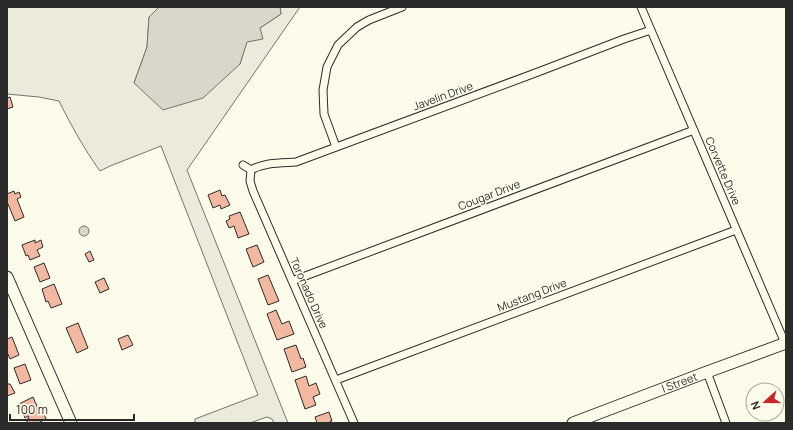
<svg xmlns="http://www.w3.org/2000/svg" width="793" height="430" font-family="Manrope,sans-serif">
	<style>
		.green { fill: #ecebdb; stroke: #74746e }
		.water { fill: #d8d7c9; stroke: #74746e }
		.building { fill: #f2b8a0; stroke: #2b2b2b }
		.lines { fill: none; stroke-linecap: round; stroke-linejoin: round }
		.street-casing { stroke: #2b2b2b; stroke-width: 9 }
		.secondary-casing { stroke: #2b2b2b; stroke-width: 13 }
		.street { stroke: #fdfbea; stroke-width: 7 }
		.secondary { stroke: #fdfbea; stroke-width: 11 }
		.labels { text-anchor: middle; stroke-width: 3; stroke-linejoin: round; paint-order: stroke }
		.street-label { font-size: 11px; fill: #2b2b2b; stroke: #fdfbea }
	</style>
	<rect width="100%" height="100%" fill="#fdfbea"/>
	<path class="green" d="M7,7H159L149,17L147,47L134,83L240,64L247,41L260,28L281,14L280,7H300L187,170L288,423H274L272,419L267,417L250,423H195V419L258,395L161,146L110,166L100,171C84,149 71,125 59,101L39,97L7,94Z"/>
	<path class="water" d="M159,7H280L281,14L260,28L263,39L247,42L240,64L203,98L163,110L134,83L147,47L149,17Z
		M79 231a5 5 0 1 1 10 0a5 5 0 1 1-10 0Z"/>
	<path class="building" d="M10,97L13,107L7,109V98Z
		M220,190L222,196L225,195L230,205L221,209L220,205L213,208L208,195Z
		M14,191L15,194L19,192L21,197L17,199L24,217L15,221L8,204L7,205V194Z
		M240,212L249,234L238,238L234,226L229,228L226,221L230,219L229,216Z
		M35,240V243L41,240L43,247L37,250L40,256L30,260L28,255L26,256L22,245Z
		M257,245L264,262L253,267L246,249Z
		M90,251L94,260L89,262L85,254Z
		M44,263L50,278L40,282L34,267Z
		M268,275L279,301L268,305L258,279Z
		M104,278L109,289L100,293L95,282Z
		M54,284L62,304L51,308L48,301L46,302L42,289Z
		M276,310L282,324L289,321L294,334L277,340L267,314Z
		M78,323L88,348L77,353L66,328Z
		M128,335L133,345L122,350L118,339Z
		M12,337L19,355L10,359L7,352V339Z
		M296,345L301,359L303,358L306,367L292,372L284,349Z
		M25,364L31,380L20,384L14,368Z
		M306,376L309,386L316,383L320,394L313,397L316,405L305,409L295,380Z
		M7,384H10L15,393L7,396Z
		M33,397L40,413L43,412L46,419L38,423H28L26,420L29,418L28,416L25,418L19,404Z
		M329,412L332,421H330L331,423H317L315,417Z"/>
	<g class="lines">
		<g class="street-casing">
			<path id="street" d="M641,7L785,343
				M336,147L324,114L323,90L327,67L338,45L357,27L369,20L402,7
				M243,165L251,170
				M251,170C265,162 281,163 296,162L538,72L624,39L651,30
				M251,170L250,181L253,191L354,423
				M292,281L694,130
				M707,372L726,423
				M336,380L736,230"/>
		</g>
		<g class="secondary-casing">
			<g id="secondary">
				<path d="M7,277L71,423"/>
				<path id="s1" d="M573,423L707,372L786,343"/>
			</g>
		</g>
		<use href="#street" class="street"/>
		<use href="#secondary" class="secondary"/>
	</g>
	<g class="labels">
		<g class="street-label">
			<text transform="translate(443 96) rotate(-20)" y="4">Javelin Drive</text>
			<text transform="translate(723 171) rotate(67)" y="4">Corvette Drive</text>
			<text transform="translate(489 195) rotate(-21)" y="4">Cougar Drive</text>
			<text transform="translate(309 293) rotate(66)" y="4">Toronado Drive</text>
			<text transform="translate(532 295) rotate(-21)" y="4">Mustang Drive</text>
			<text dy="4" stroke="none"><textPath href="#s1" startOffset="114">I Street</textPath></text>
		</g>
	</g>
	<rect width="793" height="430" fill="none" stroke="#2b2b2b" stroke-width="16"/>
	<g transform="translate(765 402) rotate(249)"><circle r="19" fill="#fdfbea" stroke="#a9a89e"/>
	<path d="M0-3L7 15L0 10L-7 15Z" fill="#c62828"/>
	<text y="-6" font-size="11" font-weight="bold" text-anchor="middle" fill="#2b2b2b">N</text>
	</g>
	<path d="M10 414v6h124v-6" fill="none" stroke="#2b2b2b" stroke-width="2"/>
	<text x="16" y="414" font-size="12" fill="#2b2b2b" stroke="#fdfbea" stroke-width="3" paint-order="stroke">100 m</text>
</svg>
